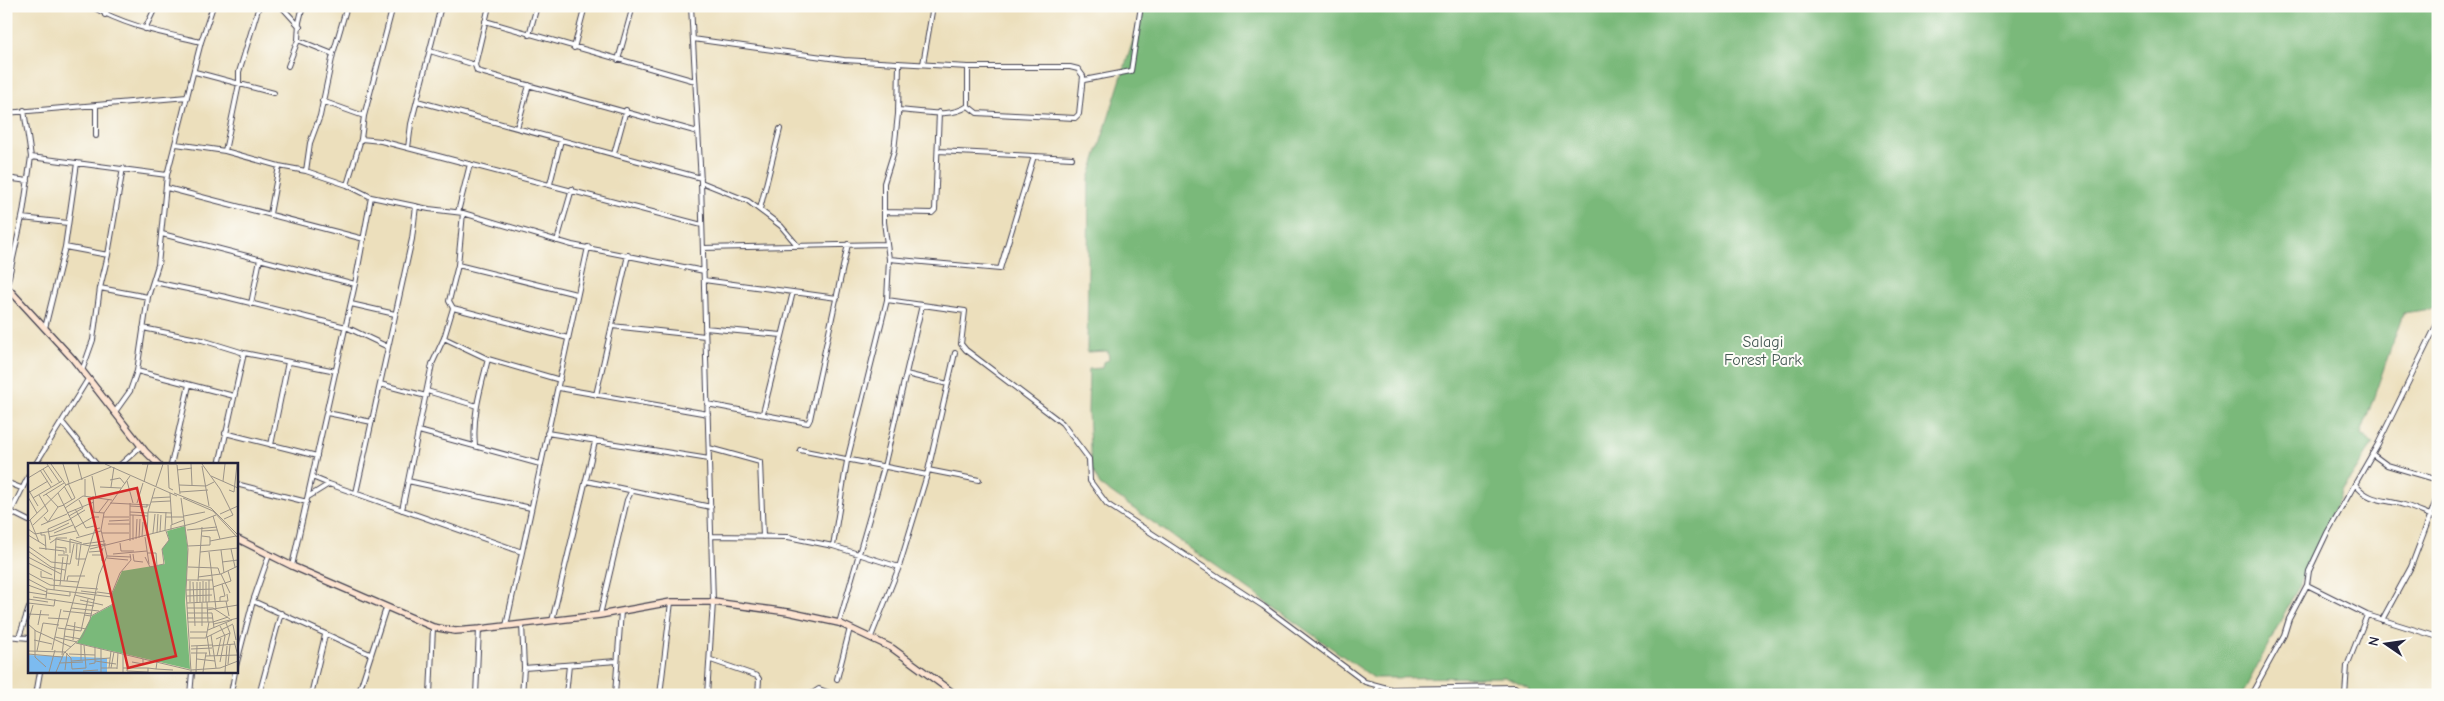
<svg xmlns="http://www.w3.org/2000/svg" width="2444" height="701" font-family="'Comic Neue',sans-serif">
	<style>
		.forest { fill: #7ab97a; stroke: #4e6e5a }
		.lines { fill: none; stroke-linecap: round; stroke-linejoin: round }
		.street-casing { stroke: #403e4e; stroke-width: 6 }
		.secondary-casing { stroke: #403e4e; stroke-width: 8 }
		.street { stroke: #fff; stroke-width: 4 }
		.secondary { stroke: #fde4d1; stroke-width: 5.5 }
		.labels { text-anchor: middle; stroke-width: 4; stroke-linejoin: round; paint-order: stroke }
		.park-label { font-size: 16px; fill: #455954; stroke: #fdfcf7 }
		.inset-road { fill: none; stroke: #9b9388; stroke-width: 1 }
		.view { fill: #d62828; fill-opacity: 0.15; stroke: #d62828; stroke-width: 2.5 }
		.inset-edge { fill: none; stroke: #22223b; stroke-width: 2.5 }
	</style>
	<rect width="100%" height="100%" fill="#fdfcf7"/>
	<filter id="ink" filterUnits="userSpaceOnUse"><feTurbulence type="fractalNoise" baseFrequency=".02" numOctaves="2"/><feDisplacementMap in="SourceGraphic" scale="10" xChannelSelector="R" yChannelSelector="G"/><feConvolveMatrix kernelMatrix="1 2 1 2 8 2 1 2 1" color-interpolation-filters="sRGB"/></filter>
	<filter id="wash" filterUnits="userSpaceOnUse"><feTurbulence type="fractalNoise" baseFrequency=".0096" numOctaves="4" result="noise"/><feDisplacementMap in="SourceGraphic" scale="20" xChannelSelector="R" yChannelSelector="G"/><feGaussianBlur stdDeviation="1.12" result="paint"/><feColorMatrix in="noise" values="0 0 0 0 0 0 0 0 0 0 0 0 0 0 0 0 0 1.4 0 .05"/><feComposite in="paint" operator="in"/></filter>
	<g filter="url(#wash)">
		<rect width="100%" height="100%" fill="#ecdfbc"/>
		<path class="forest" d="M1144,6H2438V308L2403,313L2361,434L2373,444L2343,490L2299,585L2242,695H1530L1528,688L1505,677L1374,678L1100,485L1091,467L1088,412L1089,369L1102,368L1103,362L1109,360L1108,351L1087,352L1089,179Z"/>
	</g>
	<g filter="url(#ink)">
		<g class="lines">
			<g class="street-casing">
				<path id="street" d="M91,6C125,26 163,33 201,42
					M281,6L300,27
					M431,6L441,9
					M680,6L692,9
					M691,6L701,182L713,602L707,695
					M6,12L8,6
					M105,15L109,6
					M485,21L695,81
					M145,29L156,6
					M529,35L537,6
					M693,39L844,60L968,67H1070L1078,69L1083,76L1079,114L1075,118L977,113L968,106
					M298,40L333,54
					M574,48L585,6
					M430,51L475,65L477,71L484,73L698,132
					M618,60L633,6
					M923,64L933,6
					M475,65L489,6
					M288,66L298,40L299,22L303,6
					M195,72L274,93
					M1084,80L1131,71L1141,6
					M322,101L364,116
					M417,101L701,178
					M96,105V136
					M24,110L31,157L167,175
					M898,110C920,111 949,119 968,106V67
					M6,113L187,97
					M517,128L529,85
					M361,139L364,116L393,6
					M176,144L225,151L279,166L306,171L347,185L371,197L429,209L463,213L572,245L704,271
					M408,148L411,124L441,6
					M225,151L239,84V72L259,6
					M938,151L1072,158
					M614,154L626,110
					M306,171L310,143L320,116L333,54L347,6
					M6,178L28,181
					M701,182L748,201L781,226L797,245
					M550,184L561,140
					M347,185L361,139L381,141L702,225
					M167,188L364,239
					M760,209L780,129
					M458,212L470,164
					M884,212L932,213L935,210L939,112
					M270,214L279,166
					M22,218L68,223
					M162,234L355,284
					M557,241L572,189
					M65,247L108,255
					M703,248L887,244
					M889,259L1000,269L1034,156
					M458,265L576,294
					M704,280L837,298
					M154,282L226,297L346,327L388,347
					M7,286L23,213L31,157
					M100,288L148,297
					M887,300L965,311L961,344L966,350L1062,423L1089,459L1090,481L1107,504L1263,606L1365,682L1391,689L1515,687L1523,695
					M251,304L260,259
					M351,304L395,314
					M453,308L568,338
					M612,326L705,336
					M45,328L65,247L77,163
					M143,328L202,340L244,353L336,371
					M705,328L782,335
					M444,338L488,359L560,380
					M82,371L93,340L100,288L108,255L123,168
					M137,371L234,396
					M906,374L948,384
					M380,384L426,396
					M559,388L708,414
					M427,391L477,406
					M596,395L628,255
					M707,404L808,423L810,419L848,244
					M115,412L130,391L137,371L148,297L158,265L167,175L201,42L213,6
					M327,413L372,422
					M763,413L793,292
					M62,422L97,465
					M419,431L540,464
					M225,433L317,456
					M547,433L709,459
					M271,445L288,362
					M475,445C472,416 481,387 488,359
					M709,448L760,462L763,537
					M800,450L927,475
					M2372,454L2387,465L2438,480
					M35,465L88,379
					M120,465L141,446
					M171,465L189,385
					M219,465L244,353
					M928,470L979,480
					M312,477L329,484
					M408,481L531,508
					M586,481L711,507
					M6,482L21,488
					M236,484L307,502
					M2355,484C2368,502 2385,499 2404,505C2416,509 2427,514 2438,518
					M356,493L412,239L416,206
					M308,497L329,484L522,552
					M402,510L432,364L444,338L453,308L449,301L458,265L463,213
					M11,512L29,521
					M6,522L29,475
					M711,536L788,537L833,546L899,567
					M833,546L847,461L887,300L889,259L884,222V183L894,151L898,114L899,63
					M292,566L355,284L371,197
					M2307,585L2367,615L2438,637
					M253,601L370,654
					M600,615L627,500L631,492
					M2382,620L2411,567L2438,495
					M552,621L595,442
					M839,623L884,467L922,305
					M506,626L588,247
					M6,636L29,638
					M19,637L29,608
					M871,637L899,567L927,475L955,353
					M711,660L757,676L759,679L758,695
					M236,666L253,601L269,555
					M524,668L617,661
					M837,679L850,628
					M231,693L235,672
					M36,695L40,672
					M190,695L192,672
					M216,695L241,692L259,693
					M259,695L281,613
					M311,695L325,635
					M358,695L386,608
					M430,695L433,627
					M476,695L479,629
					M522,695L524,668L522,624
					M566,695L569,665
					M615,695L621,611
					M660,695L671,602
					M810,695L819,689L835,695
					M1375,695L1378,686
					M2251,695L2284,635L2289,619L2307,585L2309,571L2327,533L2378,444L2438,322
					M2345,695L2347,666L2367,615"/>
			</g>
			<g class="secondary-casing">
				<path id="secondary" d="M6,286L73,359L145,451L159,465
					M236,538L292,566L433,627L455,631L480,629L600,615L671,602H713L788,612L839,623L892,648L956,695"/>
			</g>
			<use href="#street" class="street"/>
			<use href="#secondary" class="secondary"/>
		</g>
	</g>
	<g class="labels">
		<g class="park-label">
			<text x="1763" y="347">Salagi<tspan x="1763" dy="18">Forest Park</tspan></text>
		</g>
	</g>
	<g transform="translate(28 463)">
		<rect width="210" height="210" fill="#ecdfbc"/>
		<path d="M157,63L160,90L157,139L162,206L49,180L64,153L86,141L84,131L94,108L137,101L134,86L141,77L139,68Z" fill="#7ab97a"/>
		<path d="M0,192L79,195V209H0Z" fill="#7cbbf0"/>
		<path class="inset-road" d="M19,1L32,20M23,1L38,22M35,1L41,20M50,1L54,17M77,1L149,33M114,1H149M163,1L164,22M174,1L192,26L205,52L196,56M140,2L141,25L145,27M149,2L152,31M174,3L181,43M15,6L24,20M12,7L23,24M149,7L164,5M64,13L68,34M183,13L210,25M0,15L20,3M82,17L92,15L97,21M99,18L105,40M195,18L197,1M116,19L120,1M151,22L178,23L186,19M36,23L44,37M128,23L135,1M72,24L93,25M83,24L86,4M0,26L10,43M201,27L206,29L209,1M152,29L180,27M0,30L20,18M30,30L51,73M142,30L144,61M146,30L183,45L210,72M18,31L30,44L36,42M15,33L36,20M57,33V16M65,33L66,49M0,34L9,50M5,35L34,18M124,35L142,34M153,35L160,86L158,127L163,209M155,35L185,48L210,75M123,39L142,38M82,40L122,42M109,40L115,20M35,42L47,35L40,20M102,43L119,44V41M37,45L55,33L84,37M47,46L58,65L66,63M71,49L81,36M102,49L120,50M120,49L144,50M39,50L66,39M192,51L210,43M102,52H105V77M105,52L120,53M41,53L55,45L51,37M156,53L177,49M185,53L192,76M16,54L20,59L30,44M65,54L64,49L76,50M75,54H101M138,54H156M42,56L57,47M2,57L11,79M81,58L101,57M0,59L38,22L83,4M80,61H102M5,62L20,48L11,32M13,62L39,51M46,65L65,54H71M0,66L7,71L24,68M137,67L138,49M143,67V62L156,57M159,67L189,64M24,68L41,60M174,68L189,67M13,69V72H17L18,87M132,69L133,52M26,70L45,62M74,70H101M125,70L127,51M129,70L130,51M0,72L18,83M119,73L120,49L127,25M21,74L48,68M114,74L115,59M117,74L121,101M48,75L73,68M111,75L112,56M108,76L109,56M22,77L20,66L43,56M102,78V40M182,78L208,73M22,80L28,76L62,83L78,81M92,80L93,88H106M49,81L48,96H58M55,81L77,78M0,83L23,99L42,101L46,81M160,83L182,82V74L174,73M28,84L38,85V90M11,85L36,88V91M62,86L167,60L188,52M203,86L207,104M193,87L196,110M0,88L23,104L37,107M61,89L74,88L75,85M172,89L210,85M181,89L188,146M42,90V76L54,80M119,90H128L129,103M85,91L119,88M105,91L106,98L115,99M30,92H40L36,118M64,92H74V98M79,93L103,94M0,94L33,111M117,94L122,104L136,101L134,86L141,77L138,68M79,95L100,97M194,99L210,97M0,100L24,112M50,103L53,81M160,104L190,105L192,111M13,108V114L25,116M0,110L22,122L70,126M193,111L202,130M170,114L193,111L210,103M0,116L19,126M25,117L51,119M159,117H185M181,117V139M39,118L40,113H57M162,118V139M170,118L174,64M175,118V139M165,119L166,139M169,119V139M172,119V139M0,122L19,129M32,122L35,94M185,124L203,118L200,108M26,127L28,75H39M158,127L186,126M53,128L69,130M0,129L19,132M69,129L84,131M19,130L42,133V129M47,132L67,137M159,133L184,132M5,134L66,143M18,135L19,126L84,134M0,136L20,139M52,137L75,142M192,138V134L197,133L194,121M198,138L201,153M178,139V119M179,139L180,159M0,140L26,143L27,136M159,140L200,138L199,131M166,140L167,163M174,140V163M43,145L71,148M159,145H185L202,156M179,147L210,142M35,148L64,151M159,150H184L186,165M0,151L21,152M56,152L63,153L85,141L84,130L92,110L103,97L102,91M20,155L40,156M159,155H185M0,159L5,142M160,159H185L200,154M198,160L202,170L199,182M0,161L8,168L43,184M186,161L210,155M10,162L13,147M38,162L58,166M205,162L208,177M30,165L53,168M7,167V194L18,204M180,167L204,157M53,168L60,136M162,169H179M183,172L188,205M36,173L53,176M179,173L182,193M27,174L49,179M179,174L205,161M162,175H178L181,159M188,176L202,170M6,177L24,181M45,177L47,159M206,178L210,193M48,180L162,207M163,183L184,182M184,183L207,181M73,185V209M163,186L184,185M24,187L33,146M0,188L37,189L43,195L44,206L58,205L56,182M9,188L15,160L31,162M163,190H179M0,191L34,194M41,191L67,192M34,192L37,167L52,114L67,66L72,65M178,193L210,192M189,193L193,175M169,196L187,198M53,197V181M44,198L82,195M67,198L88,201M104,199L115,201V196M192,199L197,173L192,163M31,200L55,199M61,201L67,200V184M200,201L202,182M73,205H89M81,205L83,188M83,205L86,189M95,205H120M99,205V208L120,209V205L128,206L129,199M89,206L90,189M128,206L145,207M37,207L39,190M163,207L192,205L210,198M55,208L70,207M21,209L27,187M28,209L36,190L54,174L62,157L71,112L79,93L73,67L76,50L102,13M95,209V191M168,209L169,183M175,209L178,190M197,209L199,183"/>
		<path class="view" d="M109,25L148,193L100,205L61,36Z"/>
		<rect width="210" height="210" class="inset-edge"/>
	</g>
	<rect width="2444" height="701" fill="none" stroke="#fdfcf7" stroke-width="25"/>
	<g transform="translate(2386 644) rotate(283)" stroke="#fdfcf7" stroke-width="4" paint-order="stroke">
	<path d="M0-4L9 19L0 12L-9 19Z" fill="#22223b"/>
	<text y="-8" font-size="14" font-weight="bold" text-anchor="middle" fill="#22223b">N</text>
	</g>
</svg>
